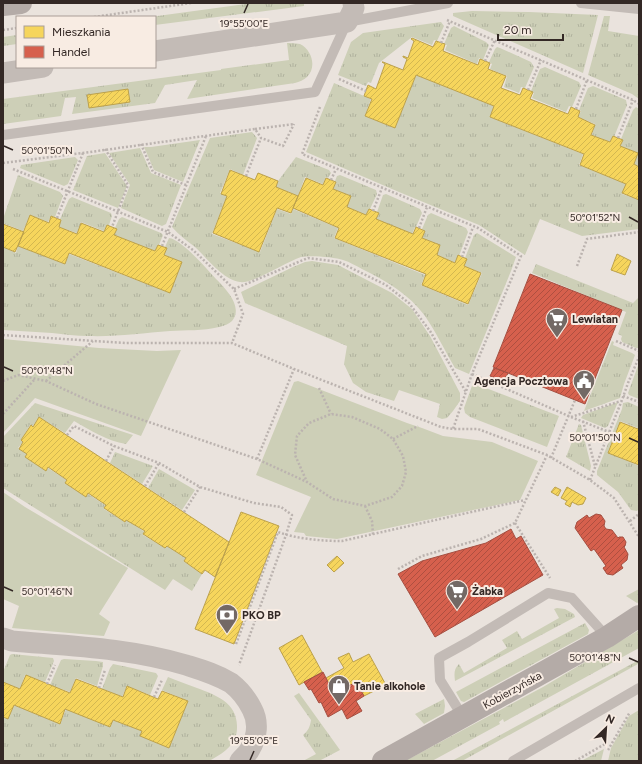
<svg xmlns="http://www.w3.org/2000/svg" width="642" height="764" font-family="Figtree,sans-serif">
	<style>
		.grass { fill: url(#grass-tufts) }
		.park { fill: #cdcfb7 }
		.homes { fill: url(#homes-hatch); stroke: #bca14c }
		.shops { fill: url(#shops-hatch); stroke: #a54f41 }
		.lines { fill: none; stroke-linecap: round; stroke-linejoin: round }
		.path { stroke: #bbb3af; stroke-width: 2.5; stroke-dasharray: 2 2; stroke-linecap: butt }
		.lane { stroke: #c3bbb6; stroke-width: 10 }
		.street { stroke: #c3bbb6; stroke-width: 21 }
		.secondary { stroke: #b4aba7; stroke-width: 22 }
		.ticks { fill: none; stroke: #332825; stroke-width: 1.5 }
		.labels { text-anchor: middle; stroke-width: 4; stroke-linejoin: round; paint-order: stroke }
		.poi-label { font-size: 11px; font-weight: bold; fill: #332825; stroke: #f8ece3; text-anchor: start }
		.street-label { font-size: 11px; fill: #332825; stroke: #f8ece3 }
		.ticks-label { font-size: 10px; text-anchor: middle; fill: #332825; stroke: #f8ece3; stroke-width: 4; stroke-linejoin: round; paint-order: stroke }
	</style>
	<defs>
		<pattern id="grass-tufts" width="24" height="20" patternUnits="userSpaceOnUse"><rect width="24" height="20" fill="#cdcfb7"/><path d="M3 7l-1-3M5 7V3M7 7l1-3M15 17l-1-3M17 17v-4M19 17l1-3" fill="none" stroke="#b0b29d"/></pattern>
		<pattern id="homes-hatch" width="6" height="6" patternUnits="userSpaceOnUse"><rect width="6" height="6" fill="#f6d55c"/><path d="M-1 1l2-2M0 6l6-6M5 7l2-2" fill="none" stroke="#d3b750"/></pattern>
		<pattern id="shops-hatch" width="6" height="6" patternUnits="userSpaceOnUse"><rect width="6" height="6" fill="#d6604d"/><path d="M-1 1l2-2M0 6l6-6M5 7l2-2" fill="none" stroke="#ae4f40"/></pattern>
	</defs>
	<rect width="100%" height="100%" fill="#eae3dd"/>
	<path class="grass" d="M253,3H303L304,4V6L155,25V17H150Z
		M472,11L529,12L598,15L583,73L453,16V13Z
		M604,16H610L608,31L639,36V99L632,94L588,75Z
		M441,22L444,26L437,41L434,40L432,45L412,37L379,63L371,83L368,82L366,86L338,75L351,42L363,33Z
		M454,26L486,42L489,45L483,60L479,58L477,64L445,50L447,45L444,44L451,28Z
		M17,35V44L3,46V37Z
		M287,43C291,43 295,43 300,44C312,50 317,67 307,77C304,80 299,82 295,83L187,99L197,80L165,85L155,103L72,114L76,97L65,98L61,116L3,124V99L221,70V69L289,60Z
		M497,47L500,48L531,62L534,67L525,88L521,87L519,93L504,87L507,76L490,69L492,64L489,62L495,49Z
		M545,67L579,82L581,86L572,107L569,106L566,112L532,98L534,93L531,91L540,69Z
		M416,75L494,106L490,117L583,154L579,165L626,184L622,194L639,200V229L582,236L540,219L525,255L479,225L399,192L306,152L334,83L371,99L365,116L395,128Z
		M593,86L626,100L627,105L614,137L613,136L610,142L592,135L595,124L578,117L581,111L579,110L588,88Z
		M636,107L639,109V167L634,164L638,153L620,146L623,140L621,139L633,110Z
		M252,132L257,138L243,175L230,169L220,193L227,196L212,234L260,252L277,209L291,214L293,209L338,228L334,238L425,275L421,285L468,305L482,273L464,266L467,260L465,258L474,235L477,233L516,257L511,271L469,374L455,368C445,351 436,332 425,316C409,294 386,281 362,269C356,266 350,262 343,260C335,257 309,255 301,257C286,262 253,284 240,282C223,280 207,258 195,247C187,241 179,235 172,227L210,138Z
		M200,140L183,182L154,170L144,147H151Z
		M140,148L151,173L181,185L166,224L162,226L121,208L130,185L109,153Z
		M105,153L127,186L118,208L73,190L87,156Z
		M75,157L78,160L68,184L64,186L20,168L21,165Z
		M296,157L329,170L331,173L328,178L326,177L323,184L305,177L298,196L276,187L278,181Z
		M18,175L60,192L63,196L55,217L51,216L48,222L30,215L23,231L3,223L4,216Z
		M340,175L376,190L377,194L370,209H369L366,215L347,207L351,196L333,189L336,182L335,181L337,176Z
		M386,194L420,209L422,213L416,227H415L412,234L376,219L379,213L377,212L383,195Z
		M72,197L111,213L112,216L109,225H107L104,231L81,222L77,233L59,227L61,220L60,219L69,199Z
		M431,213L466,228L468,232L459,256H458L455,263L437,255L440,245L422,238L425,231L422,229L428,215Z
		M122,217L161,233L163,235L159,245H158L155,251L114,235L117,229L115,228L119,219Z
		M169,238C181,239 207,269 216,279C225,288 244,307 232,321C229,324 224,326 219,327C203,331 186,330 170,331C143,333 116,337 88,336C76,336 64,334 52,333C36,332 19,331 3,330V247L16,253L18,246L65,264L69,254L170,293L182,262L164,255L167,248L165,247Z
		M312,261L338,265L392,293L412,309L430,336L460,393V401L453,411L447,418L442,419L437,417L440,404L399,390L394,401L366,392L353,383L344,364L347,346L245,303L241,292L293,267L305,262Z
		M536,264L633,303L639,297V348H636L622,342L621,339L622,336L618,334L626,312L532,273Z
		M612,341L614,342L613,345L632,353L635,355L624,384L620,398L584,411Z
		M639,363V399L629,395L628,393Z
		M473,383L559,416L547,447L470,417L465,413L464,408Z
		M618,402L608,426L605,428L581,418L583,415Z
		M628,402L639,407L638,428L620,421L608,452L639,466V509L637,511L631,510L618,492L597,475V471L622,409L623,403Z
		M35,403L133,435L126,444C107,441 90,430 74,421L65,433L39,417L33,426L30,425L21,440L23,442L18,448L27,454L25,457L46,471L48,468L67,480L65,483L86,497L88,494L105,505L104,509L125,522L127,520L145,532L143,535L165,548L167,546L186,558L184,561L202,574L192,591L173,579L165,590L3,488V437Z
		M579,424L581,425L591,466L590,471L566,457Z
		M115,452L153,466L142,484L110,463Z
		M159,469L195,490L182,510L148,488Z
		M639,589V602L637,603L626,596Z
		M557,608L565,609L574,614L575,617L455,681C454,673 454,669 459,664L464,673L507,648L502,640L517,631L522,639L559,618L554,609Z
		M585,623L589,630L588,634L464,702L461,701L456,692Z
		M639,630V648L504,722L503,719L499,722L500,724L432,761H405L543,687Z
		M12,654L53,658L54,661L45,682L25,675L20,689L3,682V672L10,655Z
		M64,659L96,661L103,662V666L97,686L76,678L70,692L50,685L61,660Z
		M639,660V665L638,664L462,761H452Z
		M113,664L156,673L158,676L150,695L127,686L122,697L102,689L110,668Z
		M168,677C177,681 187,684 197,688C216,695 238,703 237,728C237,745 222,754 209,761H3V718L8,719L14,705L60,724L66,709L110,727L113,720L142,731L140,736L169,748L188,701L162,690Z
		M299,693L340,750L319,761H303L316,754L303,735C308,731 310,727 311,720L294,696Z
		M444,699L445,706L444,713L424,724L415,714Z
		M639,710V761H608L611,748L629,716Z
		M604,749L601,761H581Z"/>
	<path class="park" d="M3,339L99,348L157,351L181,350L141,436L35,398L3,433Z
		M298,381L407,423L422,428L443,436L492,442L538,461L520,500L337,539L306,536L304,533L294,532L311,497L256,475L294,382Z
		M3,492L25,507L128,568L99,614L110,622L104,636L12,628L19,606L3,599Z"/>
	<path class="homes" d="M412,38L433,47L436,41L445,44L443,51L478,65L480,59L490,63L488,69L506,76L501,88L520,95L523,88L533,92L530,99L568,114L571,107L580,111L578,117L595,125L591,135L610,142L613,136L623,140L620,146L638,153L634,164L639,167V200L622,193L626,184L580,165L584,154L490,117L494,106L416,75L395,128L365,116L372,99L364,96L368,85L376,89L385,64L382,62H383L403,70L407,59L403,57V56L408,58L414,41L411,39Z
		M128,89L130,102L89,108L87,95Z
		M230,170L255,180L258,173L278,181L276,187L298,196L291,213L277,208L259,252L213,233L227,196L221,194Z
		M306,178L323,185L326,178L336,182L333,189L351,196L347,207L366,215L369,209L379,213L376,219L413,234L416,227L425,231L422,238L440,245L437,255L455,263L458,255L467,259L464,266L481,273L468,304L422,285L426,274L335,238L339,228L293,208Z
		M30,215L49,223L51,216L61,220L59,227L77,234L81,223L104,232L107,225L117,229L114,235L155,251L158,245L167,248L164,255L182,262L170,293L69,253L65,264L18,246Z
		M3,224L24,232L15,252L3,247Z
		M617,254L631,261L625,275L611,270Z
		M39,417L229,542L215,577L205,570L202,574L184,561L186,558L167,546L165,548L143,534L145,531L126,520L125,522L104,508L106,505L88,493L86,497L65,483L67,480L48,467L46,471L25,457L27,454L19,449L23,442L21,440L31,425L33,427Z
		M620,422L638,429L639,427V465L608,453Z
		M555,487L561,490L558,496L551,492Z
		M567,487L586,498L583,504L578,505L572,502L570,507L565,504L567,501L561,498Z
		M241,512L279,526L234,644L195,629Z
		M337,556L344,563L334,572L327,565Z
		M302,635L322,672L299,685L279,648Z
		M349,653L353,662L369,654L386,685L364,696L356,682L334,694L326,678L344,668L338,658Z
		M26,675L70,693L76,679L123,697L127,686L158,699L162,691L188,701L169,748L140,736L142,731L113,720L110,727L65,709L60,724L14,705L8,719L3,717V682L20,689Z"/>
	<path class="shops" d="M530,274L622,310L585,404L493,367Z
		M494,368L508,373L504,382L490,376Z
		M596,514L601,515L605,521L604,526L606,529L612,530L618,538L619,537H623L626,542L625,546L624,547L628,554L627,560L621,565L623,568L613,575L607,574L603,568L606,566L594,549L591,551L575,528L577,522L587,515L589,518Z
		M511,529L516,539L521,536L543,575L435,637L398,574L422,561L486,543Z
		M323,672L334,694L356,682L364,696L356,701L362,711L347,719L342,709L328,717L321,702L319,703L311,689L309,690L304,682Z"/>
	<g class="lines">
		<path class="path" d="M94,17L191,3
			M447,20L633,100L639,104
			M3,30L17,28
			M441,43L450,21
			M485,61L495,40
			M339,79L366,91
			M528,90L541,60
			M320,107L302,154L478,228L521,256L472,374L453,429
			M576,109L587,80
			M255,129L294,124
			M618,138L633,100
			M141,144L153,172L186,185
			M105,149L128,185L112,227
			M3,163L83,153L255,129L261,138L283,146L294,124
			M13,169L168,232L193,250L234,289L243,314L232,343
			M246,176L261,138
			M331,180L336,169
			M373,211L382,188
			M57,218L83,153
			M419,228L427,207
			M162,246L206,136
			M462,257L473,227
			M577,266L587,239L639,232
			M234,289L308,258L339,262L386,285L409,303L430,331L466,392
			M3,335L125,343H232L294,369L441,427L453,429H478L547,455L590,480L614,498L639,537
			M616,341L639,351
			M472,374L571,417L609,432
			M3,381L18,375L46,381L96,404L257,459L307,482L333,499L365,506L392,497L402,486L406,472L403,456L393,439L380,429L352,417L331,414L309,423L297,436L295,455L307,482
			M46,381L93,341
			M319,388L331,414
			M623,396L639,402
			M3,414L35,379
			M571,417L621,401
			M583,421L595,466
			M67,435L74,426L114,446L159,463L200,487L254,503L281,507L292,515L286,535L239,665
			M393,439L418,426
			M551,458L575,400
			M257,459L294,369
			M106,461L114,446
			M590,480L622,400L628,383L639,357
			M145,486L159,463
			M365,506L372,521L373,535
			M184,512L200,487
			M630,521L639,514
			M515,523L550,578
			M398,569L422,556L481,539L515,523L547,455
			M236,644L278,532C297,539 322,541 342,541L525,500
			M47,684L55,665
			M99,688L105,670
			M154,697L162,680
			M608,750L630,712
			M575,761L605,744"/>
		<path class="lane" d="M581,3L639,9
			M3,135L315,92L347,22L448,3
			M463,717L440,680L439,658L468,642L548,593L572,598L607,637
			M513,761L639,688"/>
		<path class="street" d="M155,51L347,22L354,8L353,3
			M3,73L43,67
			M3,638L12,641C70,646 130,648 186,665C202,670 216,674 231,683C240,690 247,699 252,709C259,722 257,737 250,749C248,754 243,757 240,761"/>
		<path class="secondary" d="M3,5L21,3
			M383,761L607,637L639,616"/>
	</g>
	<path class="ticks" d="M244,13L248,4M4,146L13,150M629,217L638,222M4,367L13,371M629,438L638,442M4,587L13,591M629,658L638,662M250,760L254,751"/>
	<defs>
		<g id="supermarket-pin" transform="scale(1.15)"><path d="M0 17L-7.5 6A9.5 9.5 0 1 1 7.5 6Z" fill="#736965" stroke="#f8ece3"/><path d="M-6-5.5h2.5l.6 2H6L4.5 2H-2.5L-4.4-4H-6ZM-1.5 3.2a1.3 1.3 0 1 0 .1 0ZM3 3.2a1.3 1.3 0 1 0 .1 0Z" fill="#fff"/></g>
		<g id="civic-pin" transform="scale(1.15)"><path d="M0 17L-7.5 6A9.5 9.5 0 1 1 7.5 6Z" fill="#736965" stroke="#f8ece3"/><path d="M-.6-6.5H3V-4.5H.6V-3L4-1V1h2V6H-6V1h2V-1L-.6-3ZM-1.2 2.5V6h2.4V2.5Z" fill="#fff"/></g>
		<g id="bank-pin" transform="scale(1.15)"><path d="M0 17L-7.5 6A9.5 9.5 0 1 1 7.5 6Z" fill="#736965" stroke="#f8ece3"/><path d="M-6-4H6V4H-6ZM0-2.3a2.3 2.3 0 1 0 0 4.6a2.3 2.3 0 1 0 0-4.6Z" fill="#fff"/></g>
		<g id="shop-pin" transform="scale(1.15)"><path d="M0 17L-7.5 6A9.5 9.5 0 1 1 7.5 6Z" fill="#736965" stroke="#f8ece3"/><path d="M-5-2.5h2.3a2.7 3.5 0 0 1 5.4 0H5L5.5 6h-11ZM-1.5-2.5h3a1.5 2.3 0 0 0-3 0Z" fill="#fff"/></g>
	</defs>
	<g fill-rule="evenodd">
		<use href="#supermarket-pin" x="557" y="319"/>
		<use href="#civic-pin" x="584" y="381"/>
		<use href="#supermarket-pin" x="457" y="591"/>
		<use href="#bank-pin" x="227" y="615"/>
		<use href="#shop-pin" x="339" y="686"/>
	</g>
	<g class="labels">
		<g class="poi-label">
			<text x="572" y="323">Lewiatan</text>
			<text x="568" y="385" text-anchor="end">Agencja Pocztowa</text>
			<text x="472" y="595">Żabka</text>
			<text x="242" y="619">PKO BP</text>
			<text x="354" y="690">Tanie alkohole</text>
		</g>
		<g class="street-label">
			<text transform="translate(512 690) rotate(-29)" y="4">Kobierzyńska</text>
		</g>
	</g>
	<g class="ticks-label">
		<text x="244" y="27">19°55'00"E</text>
		<text x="47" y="154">50°01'50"N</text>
		<text x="595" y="221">50°01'52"N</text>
		<text x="47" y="374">50°01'48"N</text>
		<text x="595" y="441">50°01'50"N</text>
		<text x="47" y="595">50°01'46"N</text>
		<text x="595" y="661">50°01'48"N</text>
		<text x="254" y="744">19°55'05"E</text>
	</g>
	<rect width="642" height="764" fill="none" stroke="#332825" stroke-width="8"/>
	<rect x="16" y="16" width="140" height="52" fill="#f8ece3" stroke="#a99e97"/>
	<rect x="24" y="26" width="20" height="12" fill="#f6d55c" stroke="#a99e97"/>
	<text x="52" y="36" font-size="12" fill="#332825">Mieszkania</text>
	<rect x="24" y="46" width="20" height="12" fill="#d6604d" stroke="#a99e97"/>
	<text x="52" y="56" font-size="12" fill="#332825">Handel</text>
	<g transform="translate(606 728) rotate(25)" stroke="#f8ece3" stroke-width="3" paint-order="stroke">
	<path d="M0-3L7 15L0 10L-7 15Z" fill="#332825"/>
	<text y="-6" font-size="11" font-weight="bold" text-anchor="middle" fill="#332825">N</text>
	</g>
	<path d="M498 34v6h65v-6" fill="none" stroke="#332825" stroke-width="2"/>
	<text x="504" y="34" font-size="12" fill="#332825" stroke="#f8ece3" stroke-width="3" paint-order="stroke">20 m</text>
</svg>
